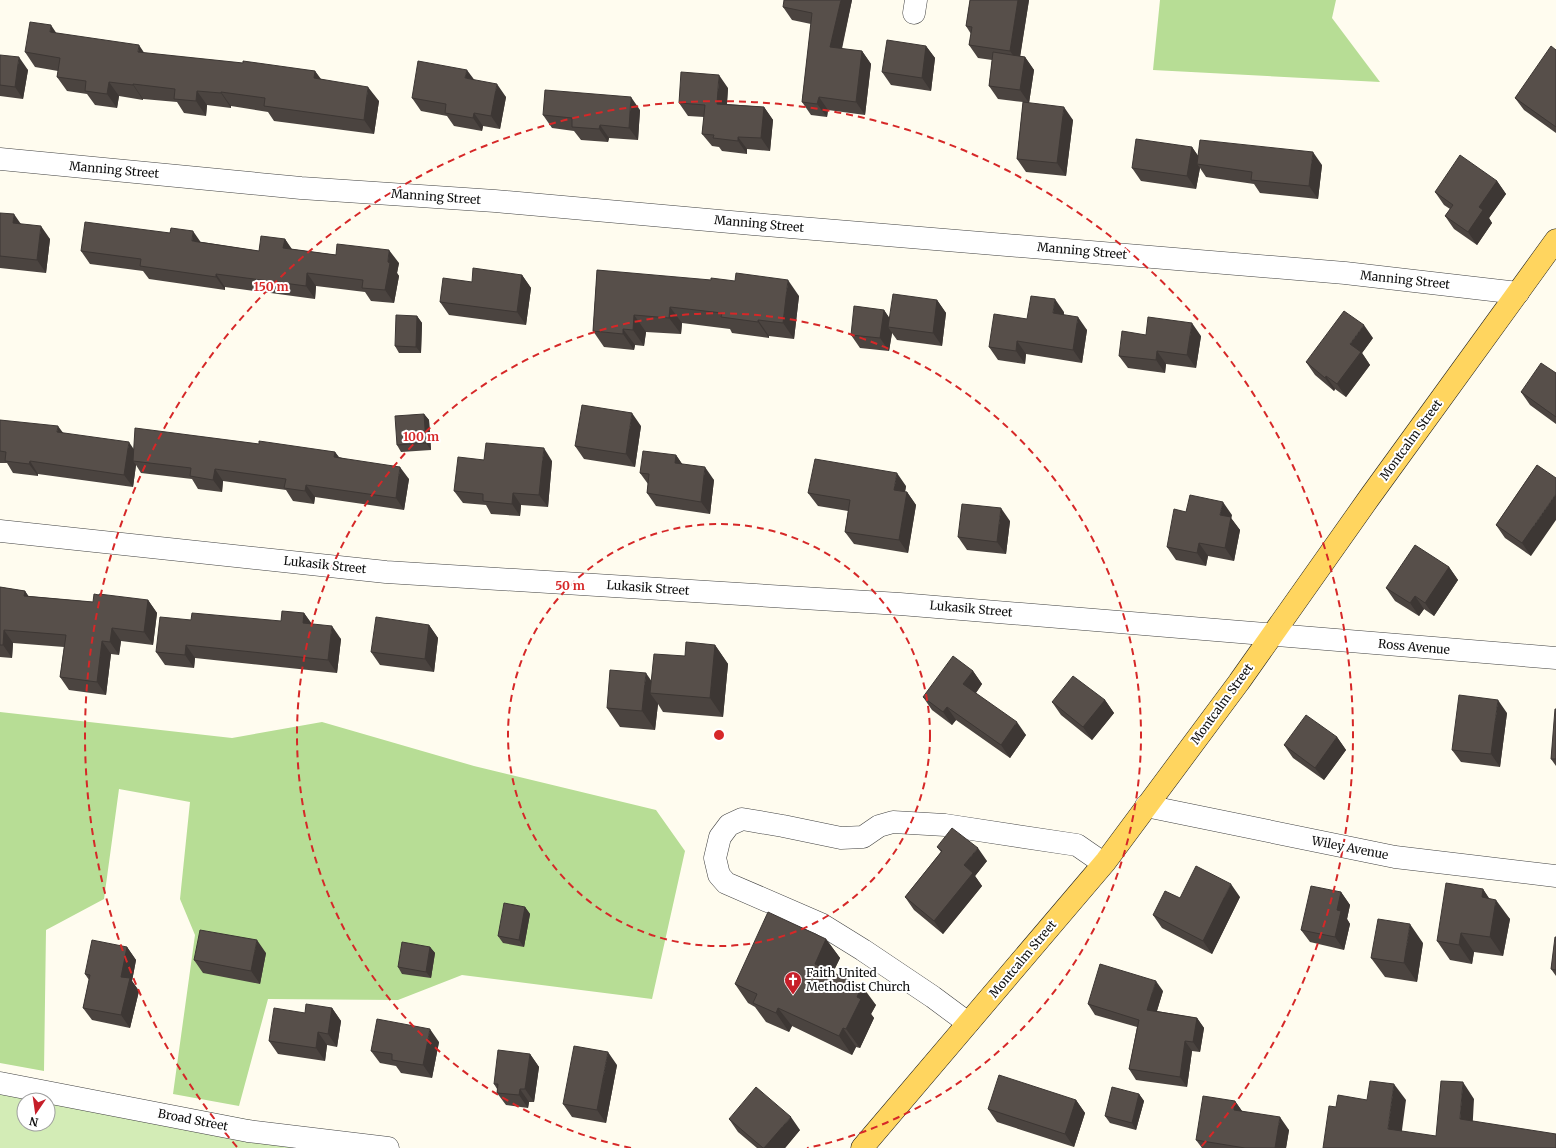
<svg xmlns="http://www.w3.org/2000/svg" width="1556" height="1148" font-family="Merriweather,serif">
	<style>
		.green { fill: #d3ecb6; fill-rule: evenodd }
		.forest { fill: #b7dd95 }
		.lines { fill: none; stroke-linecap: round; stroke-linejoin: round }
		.minor-casing { stroke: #414141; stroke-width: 23 }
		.major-casing { stroke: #1f1f1f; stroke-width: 23 }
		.minor { stroke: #fff; stroke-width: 22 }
		.major { stroke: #ffd55f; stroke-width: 22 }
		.wall { fill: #4b4440 }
		.shaded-wall { fill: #3d3734 }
		.building { fill: #574f4a; stroke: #3d3734 }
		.ring { fill: none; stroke: #d62828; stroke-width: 2; stroke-dasharray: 7 5 }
		.labels { text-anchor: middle; stroke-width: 4; stroke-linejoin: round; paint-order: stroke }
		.street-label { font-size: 12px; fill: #0e0e0e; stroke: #fff }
		.poi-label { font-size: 12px; fill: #0e0e0e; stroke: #fff; text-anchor: start }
		.centre { fill: #d62828; stroke: #fff; stroke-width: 2 }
		.ring-label { font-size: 12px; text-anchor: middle; font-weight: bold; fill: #d62828; stroke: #fff; stroke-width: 4; stroke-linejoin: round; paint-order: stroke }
	</style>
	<rect width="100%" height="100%" fill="#fffcef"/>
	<path class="green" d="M0,1073L384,1145L382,1148H0ZM24,1100H48V1124H24Z"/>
	<path class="forest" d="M1160,0H1336L1332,18L1380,82L1153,70Z
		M0,712L232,738L322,722L474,766L656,810L685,851L652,999L462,975L398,1000L268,999L239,1106L173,1094L195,935L180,899L190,802L119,789L104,899L46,930L44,1071L0,1063Z"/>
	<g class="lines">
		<g class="minor-casing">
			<path id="minor" d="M914,13L916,0
				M0,159L301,188L495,201L753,224L1345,273L1518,293
				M0,531L386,572L900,604L1556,658
				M1146,806L1395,857L1556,876
				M968,1023L933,997L863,950L821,924L726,883L719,875L715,858L720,837L729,825L742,819L783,826L841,838L863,837L879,826L893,822L945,825L1077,845L1103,863
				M0,1083L248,1131L388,1148"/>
		</g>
		<g class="major-casing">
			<path id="major" d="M862,1148L1106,861L1239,682L1369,498L1556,240"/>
		</g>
		<use href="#minor" class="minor"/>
		<use href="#major" class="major"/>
	</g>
	<path class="wall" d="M852,0L842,49L862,51L871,64L865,115L828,110L827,117L811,115L802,102L811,24L792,20L783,7Z
		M970,0H1029L1020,56L1025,57L1034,70L1029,103L1073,120L1066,176L1026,172L1017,159L1023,102L998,99L989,86L992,60L978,58L969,45L971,34L966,26Z
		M57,33L144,53L315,71L321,79L379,101L374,134L274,121L268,112L231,106V108L207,105L206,116L184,113L177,102L143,99V100L119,96L117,108L95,105L87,94L67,91L57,77L58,71L35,67L25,52Z
		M926,46L935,58L931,91L891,85L882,72Z
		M1556,50V133L1524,110L1515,98Z
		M0,55L28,70L23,99L0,96Z
		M474,80L506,97L500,129L483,126L482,131L454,126L447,116L421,111L412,98Z
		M728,88L727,104L764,107L773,120L770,151L747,149V154L722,151L719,147L712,146L702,134L704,117L688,116L679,103Z
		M640,110L638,140L609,138L608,142L581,140L574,131L552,128L543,115Z
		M1192,147L1198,156L1322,165L1318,199L1260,193L1254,184L1206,177L1200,168L1196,189L1141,181L1132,168Z
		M1497,181L1506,194L1489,218L1492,223L1477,245L1454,229L1445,216L1450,209L1444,205L1435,192Z
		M0,213L50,239L46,273L0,268Z
		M285,239L291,249L399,263L397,273L399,276L394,303L371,301L365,292L316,286L315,299L225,287V290L149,279L143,271L90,264L81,251L202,242L259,251Z
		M597,270L799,296L794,339L769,336V338L732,333L730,329L682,323L681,334L646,332L644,346L635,345L634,350L604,347L593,331Z
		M522,275L531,288L526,325L449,315L440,302L472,282Z
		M937,300L946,313L942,346L897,340L892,333L889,351L860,348L851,335L884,310L889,318Z
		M1064,312V315L1087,330L1082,363L1026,354L1025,364L998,360L989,347L1027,319Z
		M417,316L422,323L421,353H399L395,346Z
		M1146,335L1201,336L1196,368L1166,364L1165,373L1128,368L1119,356Z
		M1373,338L1362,353L1370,365L1346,397L1335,389L1334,391L1315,375L1306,362Z
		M1556,373V424L1530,405L1521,392Z
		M424,414L429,420L431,450L401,452L397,445Z
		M0,420L63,433L134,449L259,444L335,452L339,457L409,479L404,510L315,497L314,504L293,501L286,490L223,481L222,492L198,489L192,479L141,473L136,465L133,487L38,474V476L13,473L7,463H0Z
		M641,426L635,467L584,459L575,446Z
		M676,455L682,464L714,480L710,514L656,506L647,493L648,484L640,473Z
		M484,460L552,461L548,507L521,505L520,516L491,514L486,505L463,503L454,491Z
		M1537,465L1531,556L1505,538L1496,525Z
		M906,486L905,492H907L916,505L908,553L854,544L845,532L848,511L818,506L808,493Z
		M1232,515L1231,518L1240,530L1234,561L1208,556L1206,566L1176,560L1167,547Z
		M1010,521L1006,554L967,550L958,537Z
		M1449,567L1458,580L1434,616L1424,609L1419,616L1395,601L1386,588Z
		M0,587L25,591L28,596L93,602L148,600L157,613L153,645L121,641L119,655L111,654L106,695L69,690L60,677L64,647L13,643L12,658L0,657Z
		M304,613L312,624L341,639L337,673L195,658L194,668L165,665L156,652L191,620L281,621Z
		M429,625L438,638L434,672L380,665L371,652Z
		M715,645L728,664L723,717L663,712L658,704L655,730L620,727L607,708L651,681L685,656Z
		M973,671L982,684L976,693L1026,735L1010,758L956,720L952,725L932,710L923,697Z
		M1105,700L1114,713L1092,740L1061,715L1052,702Z
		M1556,709V766L1551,759Z
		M1507,713L1500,767L1461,762L1452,750Z
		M1337,737L1346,750L1324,780L1293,758L1284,745Z
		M937,847L987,861L975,876L982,886L943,934L914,910L905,897L941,852Z
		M1483,889L1489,899L1510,919L1503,956L1474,952L1472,964L1450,960L1437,941Z
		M1341,892L1350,905L1347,919L1350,924L1344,950L1310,942L1301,930Z
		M1240,897L1212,954L1162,928L1153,915L1180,898Z
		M525,907L530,914L524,947L503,943L498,936Z
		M1556,937V976L1551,969Z
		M826,939L840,958L833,972L876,1005L871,1014L874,1018L860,1048L856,1047L852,1055L792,1026L789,1032L766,1022L755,1007L748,1003L735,984Z
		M1423,943L1417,982L1385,977L1371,958Z
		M127,947L136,960L132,981L139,991L130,1028L92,1020L83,1008L89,980L85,974Z
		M430,947L435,953L431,978L402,974L398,967Z
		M266,953L260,984L203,973L194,960Z
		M1163,991L1157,1011L1197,1018L1204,1028L1200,1052L1192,1051L1187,1087L1136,1080L1129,1069L1137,1027L1095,1015L1088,1004Z
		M332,1008L341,1021L337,1047L327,1045L325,1061L278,1054L269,1041L305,1013Z
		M439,1042L432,1078L401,1073L396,1066L380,1063L371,1051Z
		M530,1054L539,1067L534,1102H529L528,1108L506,1105L497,1093V1089L494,1084Z
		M617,1065L606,1123L572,1117L563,1104Z
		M1139,1094L1144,1101L1136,1130L1110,1123L1105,1116Z
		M1076,1100L1085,1113L1074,1147L997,1122L988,1109Z
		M1235,1101L1242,1111L1289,1130L1286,1148H1202L1196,1140Z
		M729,1119L800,1130L785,1148H757L738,1132Z"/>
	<path class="shaded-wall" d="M841,0H852L839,60L830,47Z
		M1018,0H1029L1019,64L1010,51Z
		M51,25L61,40L50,32Z
		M139,45L149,60L138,52Z
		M926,46L935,58L931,91L922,78Z
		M862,51L871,64L865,115L856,102Z
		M19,57L28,70L23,99L15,87Z
		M1025,57L1034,70L1029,103L1020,90Z
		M467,70L476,82L465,78Z
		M315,71L325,86L314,78Z
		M719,75L728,88L726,116L717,104Z
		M109,82L119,96L117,108L107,94Z
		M133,84L143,99V100L133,85Z
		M497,84L506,97L500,129L491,116Z
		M368,87L379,101L374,134L364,120Z
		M197,91L207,105L206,116L196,101Z
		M221,92L231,106V108L221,93Z
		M631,97L640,110L638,140L629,128Z
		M819,97L828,110L827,117L817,104Z
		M764,107L773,120L770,151L761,138Z
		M1064,107L1073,120L1066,176L1057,163Z
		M474,113L483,126L482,131L473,118Z
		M600,125L609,138L608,142L599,129Z
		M738,137L747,149V154L738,141Z
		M1192,147L1201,160L1197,164L1200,168L1196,189L1187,176Z
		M1313,152L1322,165L1318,199L1309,186Z
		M1497,181L1506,194L1489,218L1492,223L1477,245L1468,232L1479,207Z
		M14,214L23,227L13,223Z
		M41,226L50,239L46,273L37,260Z
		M193,231L202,244L192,241Z
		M285,239L294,252L283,248Z
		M389,250L399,263L397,273L399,276L394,303L385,290Z
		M307,273L316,286L315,299L306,286Z
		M216,274L225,287V290L216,277Z
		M522,275L531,288L526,325L517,312Z
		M788,280L799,296L794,339L783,323Z
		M1055,299L1064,312L1062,326L1053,313Z
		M937,300L946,313L942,346L933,333Z
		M670,307L682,323L681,334L669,318Z
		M884,310L893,323L888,327L892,333L889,351L880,338Z
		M634,315L646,332L644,346L633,330Z
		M417,316L422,323L421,353L416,347Z
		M1078,317L1087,330L1082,363L1073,350Z
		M758,320L769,336V338L758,322Z
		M1192,323L1201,336L1196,368L1187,355Z
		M1364,325L1373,338L1362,353L1370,365L1346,397L1337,384L1350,344Z
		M623,329L635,345L634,350L623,334Z
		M1017,341L1026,354L1025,364L1016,351Z
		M1157,351L1166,364L1165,373L1156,360Z
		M1326,376L1335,389L1334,391L1325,378Z
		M632,413L641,426L635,467L626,454Z
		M424,414L429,420L431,450L426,443Z
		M58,426L67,438L57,432Z
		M129,442L137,454L133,461L136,465L133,487L124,475Z
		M544,448L552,461L548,507L539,495Z
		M335,452L344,465L334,457Z
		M676,455L685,468L675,463Z
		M30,461L38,474V476L29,464Z
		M400,467L409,479L404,510L396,498Z
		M705,467L714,480L710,514L701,502Z
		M215,469L223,481L222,492L213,480Z
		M897,473L906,486L903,503L894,490Z
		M306,485L315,497L314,504L305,491Z
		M907,492L916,505L908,553L899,540Z
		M513,493L521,505L520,516L512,504Z
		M1556,494V520L1531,556L1522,543Z
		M1223,502L1232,515L1231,518L1240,530L1234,561L1225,548L1220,515Z
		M1001,508L1010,521L1006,554L997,542Z
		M1199,543L1208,556L1206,566L1197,553Z
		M1449,567L1458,580L1434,616L1425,603Z
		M25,591L34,604L24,596Z
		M1415,596L1424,609L1419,616L1410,603Z
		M148,600L157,613L153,645L144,632Z
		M304,613L313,626L303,623Z
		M429,625L438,638L434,672L425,659Z
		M332,626L341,639L337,673L328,660Z
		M112,628L121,641L119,655L110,642Z
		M4,630L13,643L12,658L3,645Z
		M102,641L111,654L106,695L97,682Z
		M186,645L195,658L194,668L185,655Z
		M715,645L728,664L723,717L710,698Z
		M973,671L982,684L973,697L963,684Z
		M646,673L659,692L650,693L658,704L655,730L642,711Z
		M1105,700L1114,713L1092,740L1083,727Z
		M1498,700L1507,713L1500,767L1491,754Z
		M947,707L956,720L952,725L943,712Z
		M1017,722L1026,735L1010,758L1001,745Z
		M1337,737L1346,750L1324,780L1315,768Z
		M978,848L987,861L975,876L982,886L943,934L934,921L964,865Z
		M1231,884L1240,897L1212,954L1203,941Z
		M1483,889L1495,907L1496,900L1510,919L1503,956L1490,937L1482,897Z
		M1341,892L1350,905L1347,919L1350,924L1344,950L1335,937L1337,910Z
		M525,907L530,914L524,947L519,940Z
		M1410,924L1423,943L1417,982L1404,963Z
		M1461,933L1474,952L1472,964L1459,945Z
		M826,939L840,958L828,983L815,964Z
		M257,940L266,953L260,984L251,971Z
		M127,947L136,960L132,981L139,991L130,1028L121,1015V977Z
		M430,947L435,953L431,978L426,972Z
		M1156,981L1163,991L1154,1020L1147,1010Z
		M862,986L876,1005L871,1014L874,1018L860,1048L846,1029L857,997Z
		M332,1008L341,1021L337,1047L328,1034Z
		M778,1008L792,1026L789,1032L776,1013Z
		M1197,1018L1204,1028L1200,1052L1193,1042Z
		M843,1028L856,1047L852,1055L839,1036Z
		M430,1029L439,1042L432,1078L423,1065Z
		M318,1032L327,1045L325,1061L316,1048Z
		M1185,1041L1192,1051L1187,1087L1180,1077Z
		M608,1052L617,1065L606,1123L597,1110Z
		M530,1054L539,1067L534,1102L525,1089Z
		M1463,1082L1474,1099L1472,1136L1460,1119Z
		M1394,1084L1406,1100L1400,1145L1388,1129Z
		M520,1089L529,1102L528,1108L519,1095Z
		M1139,1094L1144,1101L1136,1130L1132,1123Z
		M1076,1100L1085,1113L1074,1147L1065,1134Z
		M1235,1101L1244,1114L1234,1110Z
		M791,1117L800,1130L785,1148H764Z
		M1280,1117L1289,1130L1286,1148H1275Z"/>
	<path class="building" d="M784,0H841L830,47L862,51L856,102L819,97L817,104L802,102L812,13L783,7Z
		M970,0H1018L1010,51L969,45L972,27L966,26Z
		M30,22L51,25L50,32L139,45L138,52L243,63V61L315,71L314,78L368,87L364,120L264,106L265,98L221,92V93L197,91L196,101L174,99L175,89L133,84V85L109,82L107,94L85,91L86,81L57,77L60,58L25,52Z
		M887,40L926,46L922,78L882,72Z
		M1551,46L1556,50V127L1515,98Z
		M993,52L1025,57L1020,90L989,86Z
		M0,55L19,57L15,87L0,85Z
		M418,61L467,70L465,78L497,84L491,116L474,113L473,118L445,113L446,104L412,98Z
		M681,72L719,75L717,104L764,107L761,138L738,137V141L713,138L714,135L702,134L705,105L679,103Z
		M545,90L631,97L629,128L600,125L599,129L572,127V118L543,115Z
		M1023,102L1064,107L1057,163L1017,159Z
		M1136,139L1192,147L1187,176L1132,168Z
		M1200,140L1313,152L1309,186L1251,180L1252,172L1197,164Z
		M1460,155L1497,181L1479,207L1483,210L1468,232L1445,216L1453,205L1435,192Z
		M0,213L14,214L13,223L41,226L37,260L0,256Z
		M85,222L170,233L171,228L193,231L192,241L259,251L261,236L285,239L283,248L336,255L337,244L389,250L388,262L390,263L385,290L362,288L363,280L307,273L306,286L216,274V277L140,266L141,259L81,251Z
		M473,268L522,275L517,312L440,302L443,278L472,282Z
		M597,270L711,280V278L735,281L736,273L788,280L783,323L758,320V322L721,317L722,313L670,307L669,318L634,315L633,330L623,329V334L593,331Z
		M893,294L937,300L933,333L888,327Z
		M1031,296L1055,299L1053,313L1078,317L1073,350L1017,341L1016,351L989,347L994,314L1027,319Z
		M854,306L884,310L880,338L851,335Z
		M1344,311L1364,325L1350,344L1361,352L1337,384L1326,376L1325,378L1306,362Z
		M396,315L417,316L416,347L395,346Z
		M1148,317L1192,323L1187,355L1157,351L1156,360L1119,356L1122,331L1146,335Z
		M1541,363L1556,373V417L1521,392Z
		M582,405L632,413L626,454L575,446Z
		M424,414L426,443L397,445L395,416Z
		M0,420L58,426L57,432L129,442L124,475L30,461L29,464L5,461L6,452L0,451Z
		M135,428L259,444V441L335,452L334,457L400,467L396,498L306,485L305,491L284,488L286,479L215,469L213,480L190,476L191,468L133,461Z
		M486,443L544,448L539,495L513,493L512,504L483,501V494L454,491L458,457L484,460Z
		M643,451L676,455L675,463L705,467L701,502L647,493L649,474L640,473Z
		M815,459L897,473L894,490L907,492L899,540L845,532L850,500L808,493Z
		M1537,465L1556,478V494L1522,543L1496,525Z
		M1190,495L1223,502L1220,515L1231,517L1225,548L1199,543L1197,553L1167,547L1174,509L1186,512Z
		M962,504L1001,508L997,542L958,537Z
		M1415,545L1449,567L1425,603L1415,596L1410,603L1386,588Z
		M0,587L25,591L24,596L93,602L94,594L99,595V594L148,600L144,632L112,628L110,642L102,641L97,682L60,677L66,635L4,630L3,645H0Z
		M282,611L304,613L303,623L332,626L328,660L186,645L185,655L156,652L160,617L191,620L192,613L281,621Z
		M376,617L429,625L425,659L371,652Z
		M686,642L715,645L710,698L650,693L654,654L685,656Z
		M953,656L973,671L963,684L1017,722L1001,745L947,707L943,712L923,697Z
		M610,670L646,673L642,711L607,708Z
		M1073,676L1105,700L1083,727L1052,702Z
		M1459,695L1498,700L1491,754L1452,750Z
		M1555,709H1556V759H1551Z
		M1306,715L1337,737L1315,768L1284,745Z
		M952,828L978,848L964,865L973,873L934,921L905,897L942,851L937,847Z
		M1196,866L1231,884L1203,941L1153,915L1165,891L1180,898Z
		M1446,883L1483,889L1482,897L1496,900L1490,937L1461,933L1459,945L1437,941Z
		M1311,886L1341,892L1337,910L1341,911L1335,937L1301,930Z
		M504,903L525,907L519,940L498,936Z
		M768,912L826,939L815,964L862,986L857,997L861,999L846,1029L843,1028L839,1036L778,1008L776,1013L753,1003L757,994L735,984Z
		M1378,919L1410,924L1404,963L1371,958Z
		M200,930L257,940L251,971L194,960Z
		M1555,937H1556V970L1551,969Z
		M92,940L127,947L121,977L130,978L121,1015L83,1008L90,975L85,974Z
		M402,942L430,947L426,972L398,967Z
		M1100,964L1156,981L1147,1010L1197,1018L1193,1042L1185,1041L1180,1077L1129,1069L1139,1020L1088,1004Z
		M306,1004L332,1008L328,1034L318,1032L316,1048L269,1041L274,1008L305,1013Z
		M377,1019L430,1029L423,1065L392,1060V1054L371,1051Z
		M574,1046L608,1052L597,1110L563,1104Z
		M498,1050L530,1054L525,1089H520L519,1095L497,1093L498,1084H494Z
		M999,1075L1076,1100L1065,1134L988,1109Z
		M1370,1081L1394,1084L1388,1129L1436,1136L1441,1081L1463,1082L1460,1119L1556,1134V1148H1323L1329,1106L1336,1107L1338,1095L1367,1100Z
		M756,1087L791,1117L764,1148H763L729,1119Z
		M1112,1087L1139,1094L1132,1123L1105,1116Z
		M1203,1096L1235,1101L1234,1110L1280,1117L1275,1148H1245L1196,1140Z"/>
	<g class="ring">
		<circle cx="719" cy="735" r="211"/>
		<path d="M631 1148A422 422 0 1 1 807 1148"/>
		<path d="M237 1147A634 634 0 1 1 1201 1147"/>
	</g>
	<defs>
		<g id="church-pin" transform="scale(0.9)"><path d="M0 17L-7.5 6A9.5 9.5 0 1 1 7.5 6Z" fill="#c61e29" stroke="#fff"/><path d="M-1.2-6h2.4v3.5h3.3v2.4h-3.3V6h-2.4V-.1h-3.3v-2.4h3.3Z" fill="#fff"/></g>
	</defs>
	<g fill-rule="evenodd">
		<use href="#church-pin" x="793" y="980"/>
	</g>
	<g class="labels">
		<g class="street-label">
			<text transform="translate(114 170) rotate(5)" y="4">Manning Street</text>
			<text transform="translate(436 197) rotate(4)" y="4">Manning Street</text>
			<text transform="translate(759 224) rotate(5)" y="4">Manning Street</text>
			<text transform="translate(1082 251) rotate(5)" y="4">Manning Street</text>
			<text transform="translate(1405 280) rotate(6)" y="4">Manning Street</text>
			<text transform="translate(1411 440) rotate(-54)" y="4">Montcalm Street</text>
			<text transform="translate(325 565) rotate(6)" y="4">Lukasik Street</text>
			<text transform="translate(648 588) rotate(4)" y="4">Lukasik Street</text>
			<text transform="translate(971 609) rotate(5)" y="4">Lukasik Street</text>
			<text transform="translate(1414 647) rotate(5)" y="4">Ross Avenue</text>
			<text transform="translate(1222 704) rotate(-54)" y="4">Montcalm Street</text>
			<text transform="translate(1350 848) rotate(11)" y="4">Wiley Avenue</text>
			<text transform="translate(1023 959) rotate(-50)" y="4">Montcalm Street</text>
			<text transform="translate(193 1120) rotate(11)" y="4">Broad Street</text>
		</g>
		<g class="poi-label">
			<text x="806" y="977">Faith United<tspan x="806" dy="14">Methodist Church</tspan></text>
		</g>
	</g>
	<circle cx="719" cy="735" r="6" class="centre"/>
	<g class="ring-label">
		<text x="271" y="291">150 m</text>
		<text x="421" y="441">100 m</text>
		<text x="570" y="590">50 m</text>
	</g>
	<g transform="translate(36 1112) rotate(193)"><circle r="19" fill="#ffffff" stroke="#9f9f9f"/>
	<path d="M0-3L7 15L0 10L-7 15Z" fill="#c61e29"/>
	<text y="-6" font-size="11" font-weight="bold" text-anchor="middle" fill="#0e0e0e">N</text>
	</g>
</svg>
